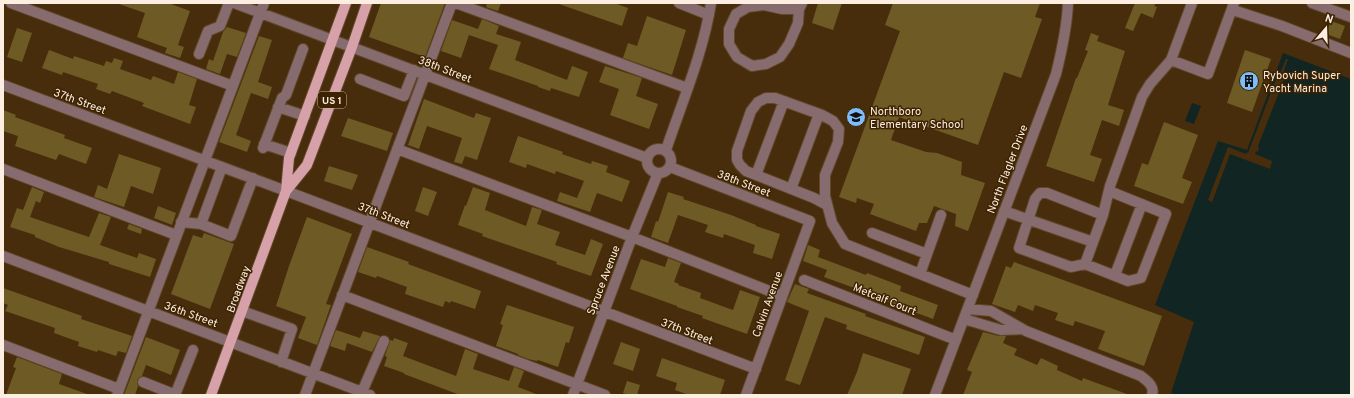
<svg xmlns="http://www.w3.org/2000/svg" width="1354" height="398" font-family="Overpass,sans-serif">
	<style>
		.water { fill: #112523 }
		.pier { fill: #482d0c }
		.building { fill: #6e5a24 }
		.lines { fill: none; stroke-linecap: round; stroke-linejoin: round }
		.minor-casing { stroke: #61482a; stroke-width: 12 }
		.major-casing { stroke: #61482a; stroke-width: 12 }
		.minor { stroke: #866b6f; stroke-width: 10 }
		.major { stroke: #d7a1a9; stroke-width: 10 }
		.labels { text-anchor: middle; stroke-width: 3; stroke-linejoin: round; paint-order: stroke }
		.shield { fill: #3d2301; stroke: #c3b19e; stroke-width: 1 }
		.shield-label { font-size: 10px; font-weight: bold; fill: #fceee1 }
		.street-label { font-size: 11px; fill: #fceee1; stroke: #3d2301 }
		.poi-label { font-size: 11px; fill: #fceee1; stroke: #3d2301; text-anchor: start }
	</style>
	<rect width="100%" height="100%" fill="#482d0c"/>
	<path class="water" d="M1283,53L1351,79V395H1177L1171,393L1194,322L1155,305L1218,141L1247,150Z
		M1192,103L1201,106L1194,124L1185,121Z"/>
	<path class="pier" d="M1286,59H1288L1282,76L1285,77L1258,146L1259,147L1258,152L1256,151L1255,154L1272,161L1270,169L1230,154L1212,202L1208,200L1228,147L1246,154L1247,152L1248,153L1278,74H1280Z"/>
	<path class="building" d="M120,3H168L190,11L178,45L184,47L180,58L165,53L167,48L137,37L145,13L119,4Z
		M381,3H445L425,57L369,37Z
		M487,3H501L498,11L486,7Z
		M559,3H614L628,8L622,26L559,4Z
		M818,3H842L833,30L812,23Z
		M893,3H1040L1035,17L1042,19L1021,78L1004,72L978,145L899,117L891,140L926,152L937,153L962,162L961,175L985,183L968,231L955,226L956,214L934,206L927,223H919L916,231L870,214L874,204L857,198L856,203L839,197L900,31L885,25Z
		M1135,3H1156L1154,6L1157,7L1153,18L1141,13L1133,31L1125,28Z
		M647,16L686,30L672,75L623,58L628,43L637,46Z
		M482,19L499,26L496,34L521,42L515,60L567,80L572,66L588,72L579,97L551,88L550,91L538,87V86L489,69L498,45L469,35L461,58L441,51L452,20L478,29Z
		M1331,21L1345,26L1340,39L1326,34Z
		M227,27L246,33L237,57L227,54L220,74L206,69L209,59L213,61L223,32Z
		M17,28L32,33L22,62L7,57Z
		M1091,33L1099,36L1097,41L1125,51L1108,105L1124,110L1119,126L1102,120L1090,155L1102,159L1094,182L1046,166L1076,78H1077L1088,51L1085,50Z
		M259,36L272,40L258,82L272,87L268,99L251,93L236,135L251,141L247,152L219,142Z
		M49,50L73,59L74,56L104,66L106,61L112,63L114,58L123,61L120,69L151,80L153,76L174,84L178,72L197,79L189,105L196,107L190,124L142,106L144,103L112,91L110,94L96,89L98,84L63,72L62,75L42,68Z
		M1245,50L1271,59L1252,112L1227,103Z
		M605,66L642,78L636,96L658,104L649,129L610,115L619,89L599,82Z
		M424,99L474,118L476,113L491,118L477,160L465,156L462,164L454,162L462,138L427,126L419,149L408,145Z
		M3,110L16,115L15,117L65,135L64,138L92,148L86,164L59,154L56,160L15,146L18,136L3,131Z
		M348,118L393,133L387,151L341,136Z
		M1164,122L1198,135L1182,178L1192,182L1183,204L1134,186L1142,163L1148,165Z
		M518,136L563,152L562,154L591,164L592,161L608,166L606,172L630,181L622,202L597,193L590,212L557,201L560,192L577,198L584,181L556,171L555,174L527,164L526,168L509,162Z
		M119,154L161,168L153,194L131,186L124,207L94,197L98,185L107,189Z
		M329,166L358,175L352,190L324,181Z
		M32,187L44,192L40,203L36,201L30,217L89,237L99,213L111,217L100,245L137,258L139,253L156,259L150,277L109,264V262L59,247L35,237V235L10,227L17,208L23,210Z
		M423,187L437,192L428,216L415,211Z
		M473,187L490,193L485,210L526,226L532,207L542,210L537,224L560,232L555,245L585,255L591,239L603,244L591,276L556,264L557,262L482,236L483,234L458,225L465,205L466,206Z
		M668,192L684,197L683,199L731,215L756,225V226L780,234L772,259L753,253L755,245L724,234L723,238L705,232L708,225L678,215L668,243L651,237L656,221L658,222Z
		M158,206L176,213L172,225L154,218Z
		M307,217L352,234L326,304L331,305L317,345L298,338L306,317L276,306L289,266Z
		M129,224L142,229L141,234L127,229Z
		M204,233L234,244L210,309L171,294L193,235L202,238Z
		M808,245L820,250L818,257L866,275L867,273L901,286L900,291L938,305L933,319L906,309V308L881,299L882,298L824,277L827,270L803,261Z
		M367,247L409,262L408,264L481,291L475,309L451,301L450,303L445,301L443,307L405,294L407,287L377,276L376,278L358,272Z
		M668,258L681,263L674,282L679,284L678,285L701,293L700,298L733,310L740,290L760,297L747,334L702,318L703,316L677,307V306L630,289L641,259L665,267Z
		M1014,262L1162,316L1144,366L1098,349L1105,331L1075,321L1073,326L1055,320L1058,313L1035,305L1033,311L1018,305L1015,312L992,304L1006,266L1011,268Z
		M795,284L809,289L807,293L866,314L865,316L925,337L919,355L846,329L847,325L825,317L800,385L785,380L809,311L787,302Z
		M3,288L82,316L81,319L132,336L126,353L118,351L116,356L98,350L97,352L78,346L79,342L54,333L55,328L5,311L8,305L3,303Z
		M507,305L574,327L569,343L566,342L558,367L538,360L537,361L528,359L518,355V354L496,346L503,325L500,324Z
		M336,330L360,338L363,331L380,336L372,352L347,343L345,351L330,346Z
		M983,332L999,336H1006L1003,343L1017,349L1014,355L1037,365L1041,358L1058,366L1057,370L1082,381L1083,378L1127,394V395H963L972,372L967,370Z
		M146,337L180,350L171,375L146,365L142,376L137,380L138,386L135,395H124Z
		M394,338L408,343L403,356L456,376L465,349L478,354L473,369L509,381L514,367L524,371L518,387L536,394V395H460L404,374V373L384,366L387,357L385,356L390,340L393,341Z
		M621,342L640,349L633,371L613,364Z
		M863,353L911,369L902,395H847L857,372Z
		M17,357L62,374L59,384L87,394L86,395H6L16,368L13,367Z
		M662,358L725,380L720,395H689L675,390L677,383L656,376Z
		M627,381L640,385L637,395H629L623,393Z"/>
	<g class="lines">
		<g class="minor-casing">
			<path id="minor" d="M11,3L233,86
				M234,3L647,158
				M456,3L687,88
				M679,3L709,15
				M1312,3L1351,17
				M799,9H782L764,5L748,7L736,14L729,29V44L737,57L752,66L766,64L780,57L789,44L798,23L799,9L802,3
				M1233,10L1282,26L1351,53
				M199,54L208,31L220,26L229,3
				M1171,60L1192,3
				M360,79L404,96L414,70
				M3,85L286,191L756,369
				M278,107L305,116
				M264,144L291,153
				M263,148L282,98L286,95L303,49
				M647 161a12 12 0 1 1 24 0a12 12 0 1 1-24 0Z
				M397,149L632,237L782,296
				M666,150C682,102 703,54 711,3
				M222,167L201,224L231,236L253,178
				M670,167L810,221L746,395
				M3,169L176,235
				M756,175L784,101
				M791,189L819,114
				M1109,191L1166,214L1141,278L1128,281L1085,264L1103,215L1110,186L1142,97L1150,84L1171,60L1208,74L1234,3
				M827,205L814,198L746,171L740,165L737,160V151L751,111L758,102L766,98H775L822,115L833,121L839,129L838,142L825,175V196L832,223L845,244L920,274
				M1004,211L1093,242
				M941,215L920,274L973,295
				M181,222L201,224
				M872,233L927,254
				M3,256L370,395
				M1085,264L1071,267L1019,248L1035,199L1040,193H1047L1103,215
				M1115,275L1142,204
				M804,280L956,340
				M342,295L605,395
				M968,309L991,311L1026,331L1141,376C1147,381 1155,386 1152,395
				M242,311L292,329L281,362
				M964,319L1001,330L1022,329
				M3,345L119,389
				M143,382L176,395
				M362,392L384,341
				M117,395L264,3
				M175,395L193,350
				M305,395L452,3
				M573,395L632,237L658,173
				M935,395L1056,74C1062,50 1067,27 1068,3"/>
		</g>
		<g class="major-casing">
			<path id="major" d="M286,191L307,165L352,47L367,3
				M211,395L286,191L289,158L346,3"/>
		</g>
		<use href="#minor" class="minor"/>
		<use href="#major" class="major"/>
	</g>
	<defs>
		<g id="building-disc" transform="scale(1)"><circle r="9.5" fill="#7ebdf9" stroke="#3d2301"/><path d="M-4-6H4V6H1V3H-1V6H-4ZM-2.5-4.3h1.7v1.8h-1.7ZM.8-4.3h1.7v1.8H.8ZM-2.5-1h1.7V.8h-1.7ZM.8-1h1.7V.8H.8Z" fill="#111"/></g>
		<g id="school-disc" transform="scale(1)"><circle r="9.5" fill="#7ebdf9" stroke="#3d2301"/><path d="M0-5L7-2L0 1L-7-2ZM-4 1L0 2.5L4 1V4Q0 6-4 4Z" fill="#111"/></g>
	</defs>
	<g fill-rule="evenodd">
		<use href="#building-disc" x="1249" y="81"/>
		<use href="#school-disc" x="856" y="117"/>
	</g>
	<g class="labels">
		<rect class="shield" x="318" y="92" width="28" height="16" rx="3"/>
		<g class="shield-label">
			<text x="332" y="104">US 1</text>
		</g>
		<g class="street-label">
			<text transform="translate(445 69) rotate(21)" y="4">38th Street</text>
			<text transform="translate(80 101) rotate(20)" y="4">37th Street</text>
			<text transform="translate(1007 169) rotate(-69)" y="4">North Flagler Drive</text>
			<text transform="translate(744 183) rotate(21)" y="4">38th Street</text>
			<text transform="translate(384 215) rotate(21)" y="4">37th Street</text>
			<text transform="translate(603 280) rotate(-69)" y="4">Spruce Avenue</text>
			<text transform="translate(238 289) rotate(-70)" y="4">Broadway</text>
			<text transform="translate(885 299) rotate(22)" y="4">Metcalf Court</text>
			<text transform="translate(767 304) rotate(-70)" y="4">Calvin Avenue</text>
			<text transform="translate(191 314) rotate(20)" y="4">36th Street</text>
			<text transform="translate(687 331) rotate(21)" y="4">37th Street</text>
		</g>
		<g class="poi-label">
			<text x="1263" y="79">Rybovich Super<tspan x="1263" dy="13">Yacht Marina</tspan></text>
			<text x="870" y="115">Northboro<tspan x="870" dy="13">Elementary School</tspan></text>
		</g>
	</g>
	<rect width="1354" height="398" fill="none" stroke="#fceee1" stroke-width="8"/>
	<g transform="translate(1326 28) rotate(19)" stroke="#3d2301" stroke-width="3" paint-order="stroke">
	<path d="M0-3L7 15L0 10L-7 15Z" fill="#fceee1"/>
	<text y="-6" font-size="11" font-weight="bold" text-anchor="middle" fill="#fceee1">N</text>
	</g>
</svg>
